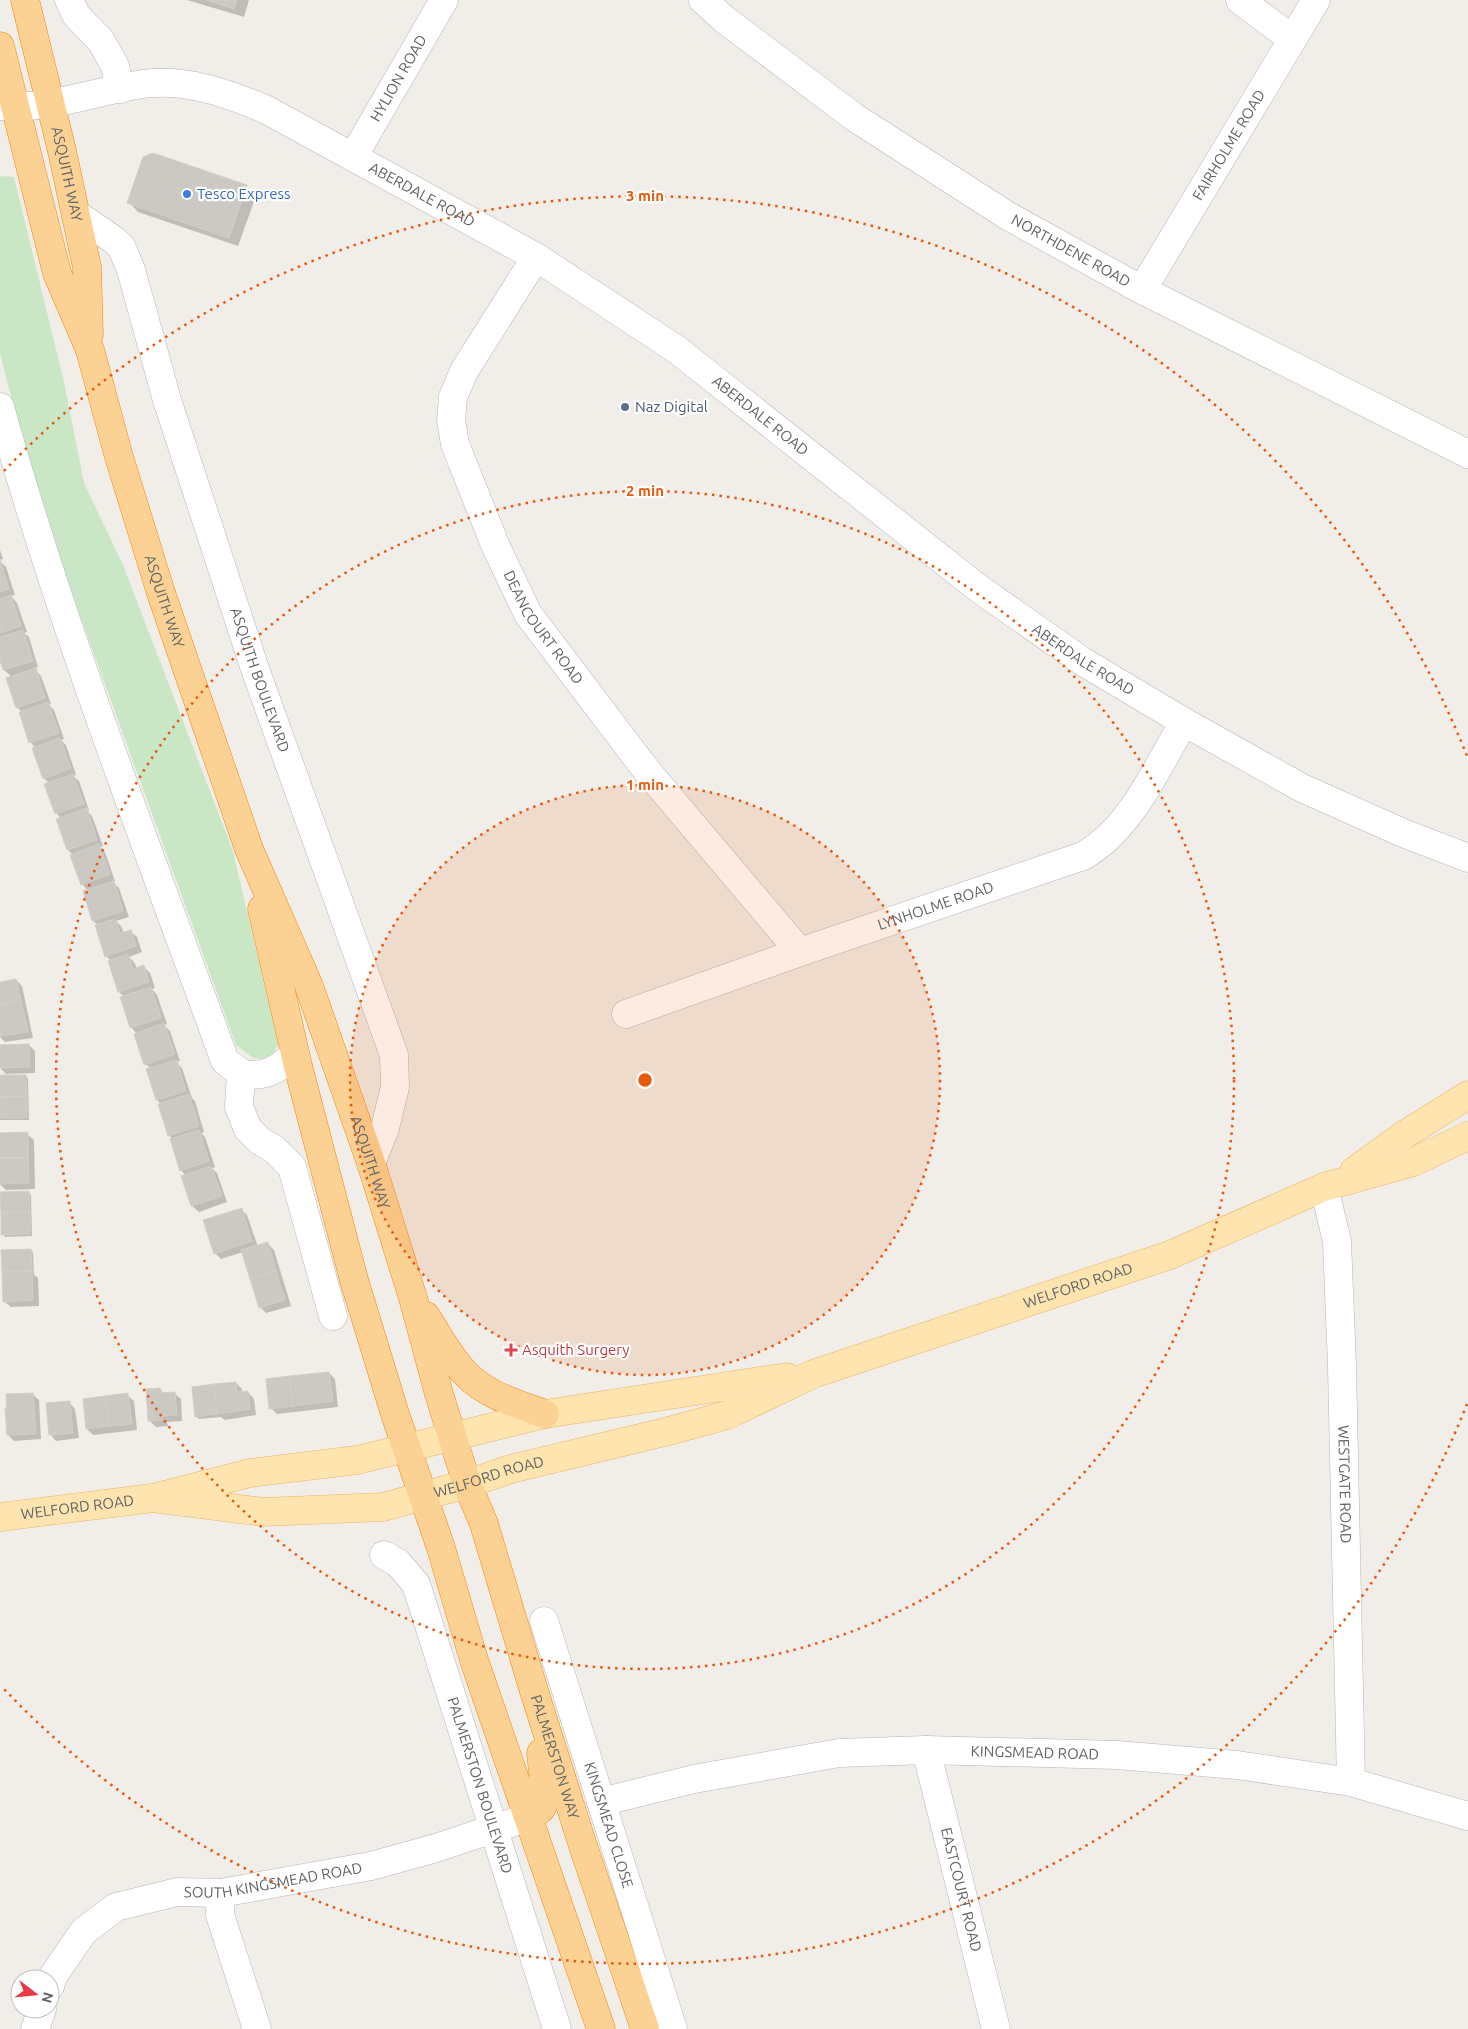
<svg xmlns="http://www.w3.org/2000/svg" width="1468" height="2029" font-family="Ubuntu,sans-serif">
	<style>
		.green { fill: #cae7c5 }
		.shadow { fill: #0003 }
		.building { fill: #ccc8c4; stroke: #d6cec6 }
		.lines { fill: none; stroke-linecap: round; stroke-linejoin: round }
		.minor-casing { stroke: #b3b6ba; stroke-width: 29 }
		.major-casing { stroke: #f0b262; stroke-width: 29 }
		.highway-casing { stroke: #f48504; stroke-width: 29 }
		.minor { stroke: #fff; stroke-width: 28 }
		.major { stroke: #fee5b0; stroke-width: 28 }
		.highway { stroke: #fbd294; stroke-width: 28 }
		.ring { fill: none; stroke: #e8590c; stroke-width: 2.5; stroke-dasharray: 2.5 5 }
		.shop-dot { fill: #3f7fe0; stroke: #fff; stroke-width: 2 }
		.service-dot { fill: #5c6f8a; stroke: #fff; stroke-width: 2 }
		.health-dot { fill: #e0444e; stroke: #fff; stroke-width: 2 }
		.labels { text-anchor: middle; stroke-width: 4.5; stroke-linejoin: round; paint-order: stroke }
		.street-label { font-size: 15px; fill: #5f6468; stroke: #fff }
		.shop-label { font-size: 15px; fill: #366cbe; stroke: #fff; text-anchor: start }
		.service-label { font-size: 15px; fill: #4e5e75; stroke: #fff; text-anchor: start }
		.health-label { font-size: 15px; fill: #be3a42; stroke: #fff; text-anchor: start }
		.centre { fill: #e8590c; stroke: #fff; stroke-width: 2.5 }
		.ring-label { font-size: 15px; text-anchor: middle; font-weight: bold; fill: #e8590c; stroke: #fff; stroke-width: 4.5; stroke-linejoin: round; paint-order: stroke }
	</style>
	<rect width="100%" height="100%" fill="#f1ede8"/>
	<path class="green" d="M0,176L14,177L64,382L84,483L123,565L233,851L278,1044L271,1060L253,1058L236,1045L61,563L20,432L0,353Z"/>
	<path class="shadow" d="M187,0H249L244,17Z
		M246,187L256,196L238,246L138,212L129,202Z
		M0,550L3,559L0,560Z
		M0,561L6,567L15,595L11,596L17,603L27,632L24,633L29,637L38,667L34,668L41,676L51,704L49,705L54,710L64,739L61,740L66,745L76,775L73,776L79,781L89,810L87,811L92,816L103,846L100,847L105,852L115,881L112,882L119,888L129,917L116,921L121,926L124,933L130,931L137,937L142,952L129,957L134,962L137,969L144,967L150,973L155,988L152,989L157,995L167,1024L164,1025L170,1031L180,1061L176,1062L182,1068L192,1098L195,1101L204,1132L201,1133L205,1137L215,1167L212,1168L217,1173L227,1202L199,1212L192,1206L182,1177L186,1176L181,1170L173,1140L169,1135L161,1104L157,1100L151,1069L146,1064L137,1034L131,1027L124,997L119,992L109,962L111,961L106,956L98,925L93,921L84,892L88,891L82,884L73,855L68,850L58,819L61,818L56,813L49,783L44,778L36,748L31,743L20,713L22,712L17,707L12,677L4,670L0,657Z
		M16,980L22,986L33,1038L5,1042L0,1037V984Z
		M29,1045L35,1051V1073L6,1074L0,1068V1046Z
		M0,1076H26L28,1079L29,1120H0Z
		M0,1134H27L34,1140L35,1189L6,1190L0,1184Z
		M29,1192L31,1195L32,1236L5,1237L3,1234Z
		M241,1209L247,1215L258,1247L268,1244L274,1250L291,1306L266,1313L260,1307L243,1252L221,1259L215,1253Z
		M31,1250L33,1253L34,1275L38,1278L39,1306L11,1307L4,1301Z
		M329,1373L335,1379L338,1407L277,1414L271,1408Z
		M236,1383L242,1389V1393L248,1392L254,1399L256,1415L225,1420L221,1417L199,1419L196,1416Z
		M160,1389L164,1394L174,1393L181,1399L182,1421L167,1422L168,1426L156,1427L150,1421Z
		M32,1394L39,1400L41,1439L14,1441L8,1435Z
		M127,1395L134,1401L137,1430L93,1435L87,1429Z
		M69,1402L75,1409L79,1438L56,1441L50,1434Z"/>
	<path class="building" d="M206,0H237L234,9Z
		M153,153L247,185L229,238L127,203L143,157Z
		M0,559L9,589L0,592Z
		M11,595L21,626L0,633V599Z
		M23,630L33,661L3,670L0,661V637Z
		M36,668L45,698L16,708L6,678Z
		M48,702L59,733L29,743L19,712Z
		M60,738L71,768L43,779L32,748Z
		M73,774L84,804L55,814L44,784Z
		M87,808L97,840L67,850L56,819Z
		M99,844L110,874L81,885L70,855Z
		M114,881L123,911L92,921L83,891Z
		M115,919L120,933L131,930L136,946L105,957L95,925Z
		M128,954L133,969L144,965L149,982L118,992L108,961Z
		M16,979L21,1000L0,1005V982Z
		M151,987L161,1018L130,1028L120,997Z
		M21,1000L28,1032L0,1036V1005Z
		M164,1023L175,1054L144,1065L134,1034Z
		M29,1044L30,1067L0,1068V1045Z
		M177,1060L186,1091L156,1100L146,1069Z
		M0,1075H26L27,1096L0,1097Z
		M189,1094L199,1126L168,1136L158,1104Z
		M27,1096V1118H0V1097Z
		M199,1130L209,1161L180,1171L170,1139Z
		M28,1132V1158H0V1133Z
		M0,1158H28L29,1183L0,1184Z
		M211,1166L222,1196L191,1206L181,1176Z
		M29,1191L30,1212L1,1213L0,1192Z
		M242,1208L252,1241L214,1254L203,1220Z
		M30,1212V1234L1,1235V1213Z
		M268,1242L276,1271L250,1279L241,1250Z
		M31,1249L32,1271L2,1272L1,1250Z
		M32,1271L33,1300L3,1302L2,1272Z
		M276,1271L285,1300L259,1308L250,1279Z
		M329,1372L333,1401L293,1406L289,1376Z
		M289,1376L293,1406L269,1409L266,1379Z
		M236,1382L237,1392L248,1391L250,1409L217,1414L214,1384Z
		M214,1384L217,1414L195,1417L192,1387Z
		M160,1388L161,1393L175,1392L177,1415L162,1416V1420L148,1421L146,1389Z
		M33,1393L36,1434L7,1435L5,1408H7L6,1394Z
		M128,1393L132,1424L109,1426L105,1396Z
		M105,1396L109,1426L86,1429L83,1399Z
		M70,1401L73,1433L49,1435L46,1403Z"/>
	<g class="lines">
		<g class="minor-casing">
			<g id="minor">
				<path d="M69,0L76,15L101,41L115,66L120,89"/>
				<path id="s1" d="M703,0L725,20L854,117L1008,216L1142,290L1468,454"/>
				<path d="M1240,0L1292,39"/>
				<path id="s2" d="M0,106C49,110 95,91 143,84C185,78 226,93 265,109L536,257L676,349L978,588L1082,661L1184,722L1302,788L1403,833L1468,858"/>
				<path id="s3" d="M353,157L444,0"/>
				<path id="s4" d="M76,214L114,240L122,248L131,270L167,400L255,669L394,1055L395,1087L385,1128L371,1163"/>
				<path id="s5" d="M536,257L464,371L453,397L451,420L455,444L496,547L528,614L647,771L800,952"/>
				<path id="s6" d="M1142,290L1316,0"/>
				<path d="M0,407C62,629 146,844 225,1061L241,1073L239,1107L248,1129L260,1141L274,1149L292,1167L333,1316"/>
				<path id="s7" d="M626,1014L800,952L1083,856C1131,829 1156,769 1184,722"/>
				<path d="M241,1073C263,1079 279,1069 295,1054"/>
				<path id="s8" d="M1324,1187L1337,1241L1342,1366L1351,1782"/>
				<path id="s9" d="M384,1555L398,1563L416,1584L557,2029"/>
				<path id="s10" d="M544,1621L673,2029"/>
				<path id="s11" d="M926,1750L996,2029"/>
				<path id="s12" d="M601,1802L694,1779L839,1753L926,1750L1117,1755L1237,1765L1351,1782L1468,1816"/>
				<path d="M221,1893L220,1915L257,2029"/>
				<path id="s13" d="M50,1986L53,1976L84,1931L116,1907L177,1892L221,1893L371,1866L436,1848L529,1817"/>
				<path d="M35,2029L42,2009"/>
			</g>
		</g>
		<g class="major-casing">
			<g id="major">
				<path d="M1354,1171L1404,1135L1468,1095"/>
				<path id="s14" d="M153,1498L263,1512L383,1507L467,1484L511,1469L669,1431L727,1415L813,1374L1170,1255L1324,1187L1413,1162L1468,1136"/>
				<path id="s15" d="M0,1517L153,1498L250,1473L357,1460L545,1414L787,1377"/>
			</g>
		</g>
		<g class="highway-casing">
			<g id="highway">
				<path id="s16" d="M25,0L62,151L87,267L89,334"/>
				<path id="s17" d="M0,46L57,273L90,350L119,457L161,593L249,849L309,986L371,1163L413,1298L439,1394L467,1484L484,1524L534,1691L583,1846L645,2029"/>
				<path d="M262,909L298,1066L354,1280L395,1414L441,1548L474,1660L601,2029"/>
				<path d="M426,1316C438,1335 450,1358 466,1374C487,1396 518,1404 545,1414"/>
				<path d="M529,1817L541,1809L546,1799L541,1753"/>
			</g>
		</g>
		<use href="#minor" class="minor"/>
		<use href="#major" class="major"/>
		<use href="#highway" class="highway"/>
	</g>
	<circle cx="645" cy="1080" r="295" fill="#e8590c" fill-opacity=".12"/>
	<g class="ring">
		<circle cx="645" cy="1080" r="295"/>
		<circle cx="645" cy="1080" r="589"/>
		<path d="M1467 1404A884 884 0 0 1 4 1689M4 471A884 884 0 0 1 1467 756"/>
	</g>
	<circle class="shop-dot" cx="187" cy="194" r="5"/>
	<circle class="service-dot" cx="625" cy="407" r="5"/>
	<path class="health-dot" d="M508.5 1342.5h5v5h5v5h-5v5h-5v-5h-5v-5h5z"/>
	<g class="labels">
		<g class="street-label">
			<text dy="5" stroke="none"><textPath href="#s3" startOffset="91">HYLION ROAD</textPath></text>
			<text dy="5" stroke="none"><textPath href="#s6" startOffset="169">FAIRHOLME ROAD</textPath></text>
			<text dy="5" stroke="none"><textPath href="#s16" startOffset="179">ASQUITH WAY</textPath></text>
			<text dy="5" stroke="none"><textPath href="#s2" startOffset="450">ABERDALE ROAD</textPath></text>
			<text dy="5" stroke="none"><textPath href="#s1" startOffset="446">NORTHDENE ROAD</textPath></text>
			<text dy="5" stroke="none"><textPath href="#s2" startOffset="855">ABERDALE ROAD</textPath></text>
			<text dy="5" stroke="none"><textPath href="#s17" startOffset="580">ASQUITH WAY</textPath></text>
			<text dy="5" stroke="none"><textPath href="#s5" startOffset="415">DEANCOURT ROAD</textPath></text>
			<text dy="5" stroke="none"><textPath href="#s2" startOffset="1260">ABERDALE ROAD</textPath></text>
			<text dy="5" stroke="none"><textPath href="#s4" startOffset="511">ASQUITH BOULEVARD</textPath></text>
			<text dy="5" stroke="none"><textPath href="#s7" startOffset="328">LYNHOLME ROAD</textPath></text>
			<text dy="5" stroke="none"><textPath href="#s17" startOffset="1178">ASQUITH WAY</textPath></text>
			<text dy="5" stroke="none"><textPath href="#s14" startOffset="962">WELFORD ROAD</textPath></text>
			<text dy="5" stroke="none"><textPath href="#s14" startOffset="341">WELFORD ROAD</textPath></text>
			<text dy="5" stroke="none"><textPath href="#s8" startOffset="299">WESTGATE ROAD</textPath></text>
			<text dy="5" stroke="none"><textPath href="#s15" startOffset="78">WELFORD ROAD</textPath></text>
			<text dy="5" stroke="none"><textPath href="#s12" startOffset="439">KINGSMEAD ROAD</textPath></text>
			<text dy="5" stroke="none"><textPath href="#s17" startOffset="1801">PALMERSTON WAY</textPath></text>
			<text dy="5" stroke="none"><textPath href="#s9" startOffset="255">PALMERSTON BOULEVARD</textPath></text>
			<text dy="5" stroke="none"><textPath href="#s10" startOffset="214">KINGSMEAD CLOSE</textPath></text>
			<text dy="5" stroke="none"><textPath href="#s13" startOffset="265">SOUTH KINGSMEAD ROAD</textPath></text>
			<text dy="5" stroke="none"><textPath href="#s11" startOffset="144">EASTCOURT ROAD</textPath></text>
		</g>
		<g class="shop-label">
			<text x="197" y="199">Tesco Express</text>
		</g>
		<g class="service-label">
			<text x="635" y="412">Naz Digital</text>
		</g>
		<g class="health-label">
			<text x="522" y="1355">Asquith Surgery</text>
		</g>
	</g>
	<circle cx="645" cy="1080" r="8" class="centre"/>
	<g class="ring-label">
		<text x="645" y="201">3 min</text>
		<text x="645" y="496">2 min</text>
		<text x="645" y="790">1 min</text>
	</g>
	<g transform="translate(35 1994) rotate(106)"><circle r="24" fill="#ffffff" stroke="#bfc1c3"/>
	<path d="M0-4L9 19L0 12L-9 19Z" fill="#e73844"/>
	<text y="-8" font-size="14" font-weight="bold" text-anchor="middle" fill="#5f6468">N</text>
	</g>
</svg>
